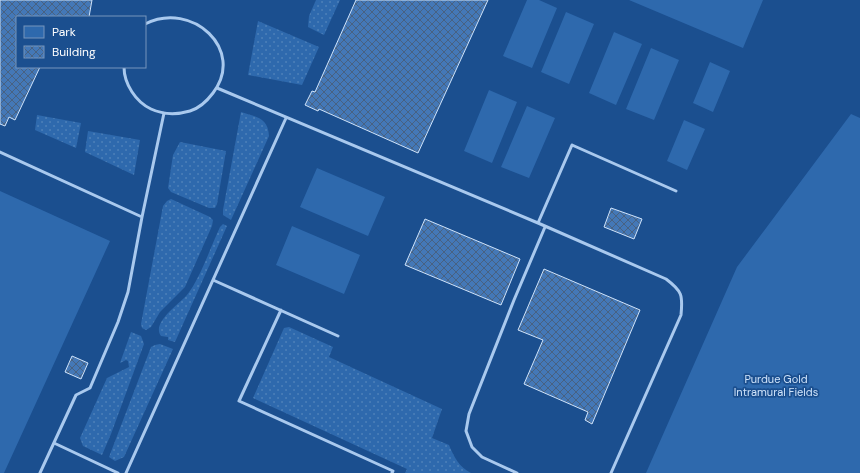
<svg xmlns="http://www.w3.org/2000/svg" width="860" height="473" font-family="'DM Sans',sans-serif">
	<style>
		.grass { fill: url(#grass-dots) }
		.green { fill: #2e69ad }
		.building { fill: url(#building-cross-hatch); stroke: #cfe3fa }
		.lines { fill: none; stroke-linecap: round; stroke-linejoin: round }
		.service { stroke: #a9c9ee; stroke-width: 3 }
		.labels { text-anchor: middle; stroke-width: 3.5; stroke-linejoin: round; paint-order: stroke }
		.park-label { font-size: 11px; fill: #cfe3fa; stroke: #1b4f8f }
	</style>
	<defs>
		<pattern id="grass-dots" width="8" height="8" patternUnits="userSpaceOnUse"><rect width="8" height="8" fill="#2e69ad"/><path d="M2 2h.1M6 6h.1" fill="none" stroke="#4d80b9" stroke-width="1.8" stroke-linecap="round"/></pattern>
		<pattern id="building-cross-hatch" width="8" height="8" patternUnits="userSpaceOnUse"><rect width="8" height="8" fill="#4478b7"/><path d="M0 0l8 8M0 8l8-8" fill="none" stroke="#486282"/></pattern>
	</defs>
	<rect width="100%" height="100%" fill="#1b4f8f"/>
	<path class="grass" d="M316,0H340L324,35L308,27L309,16Z
		M258,21L319,47L302,85L248,75Z
		M241,112C256,117 268,117 269,136L231,220L223,215V210Z
		M37,115L81,123L76,148L35,130Z
		M88,131L140,140L134,175L85,152Z
		M180,142L226,151L217,204L215,208H209L171,192L168,188L173,155Z
		M171,199L210,217L213,220L212,226L185,287L160,312L151,327L146,330L142,328L141,324L163,206L167,201Z
		M223,224L227,226L175,342L168,340V337L161,336C151,323 179,304 187,295C200,279 211,246 220,227Z
		M289,327L333,347L329,357L442,409L432,438L449,445C454,457 459,467 471,473H405L407,469L253,398L284,328Z
		M131,332L141,336L144,344L111,434L102,455L83,446L80,438L107,378L129,367L128,361L126,360L120,363Z
		M160,344L173,349L124,457L115,461L109,457L151,347L155,345Z"/>
	<path class="green" d="M527,0H539L557,8L532,68L503,56Z
		M629,0H763L743,48Z
		M566,12L594,24L569,84L541,72Z
		M614,32L642,44L616,105L589,93Z
		M651,48L679,60L654,120L626,109Z
		M710,62L730,71L713,112L693,103Z
		M489,90L517,102L492,163L464,151Z
		M527,106L555,118L529,178L501,167Z
		M851,114L860,118V473H646L737,267Z
		M684,120L705,129L687,170L667,161Z
		M317,168L385,197L368,236L300,207Z
		M0,191L110,241L4,473H0Z
		M292,226L360,255L344,294L276,265Z"/>
	<path class="building" d="M0,0H92L89,17H17V67H40L15,120L9,117L5,126L0,124Z
		M356,0H488L418,153L319,109L318,111L305,105L312,91L315,92Z
		M611,208L642,219L634,239L604,227Z
		M425,219L520,259L501,305L405,265Z
		M544,269L640,310L592,424L585,420L588,412L524,384L543,340L518,330Z
		M72,356L88,363L81,379L65,372Z"/>
	<g class="lines">
		<path class="service" d="M124,67C124,84 136,102 151,109C164,115 176,115 190,111C200,108 207,101 213,93C246,50 192,0 145,24
			M217,88L538,223L666,279C682,291 683,295 681,315L611,473
			M0,152L142,217
			M538,223L572,145L676,191
			M213,280L338,336
			M281,310L239,401L393,471L392,473
			M54,443L118,473
			M40,473L76,395L90,388L118,322L128,292L142,217L164,113
			M126,473L286,118
			M517,473L482,457L472,447L466,431L469,414L514,300L545,227"/>
	</g>
	<g class="labels">
		<g class="park-label">
			<text x="776" y="383">Purdue Gold<tspan x="776" dy="13">Intramural Fields</tspan></text>
		</g>
	</g>
	<rect x="16" y="16" width="130" height="52" fill="#1b4f8f" stroke="#7695bc"/>
	<rect x="24" y="26" width="20" height="12" fill="#2e69ad" stroke="#7695bc"/>
	<text x="52" y="36" font-size="12" fill="#ffffff">Park</text>
	<rect x="24" y="46" width="20" height="12" fill="url(#building-cross-hatch)" stroke="#7695bc"/>
	<text x="52" y="56" font-size="12" fill="#ffffff">Building</text>
</svg>
